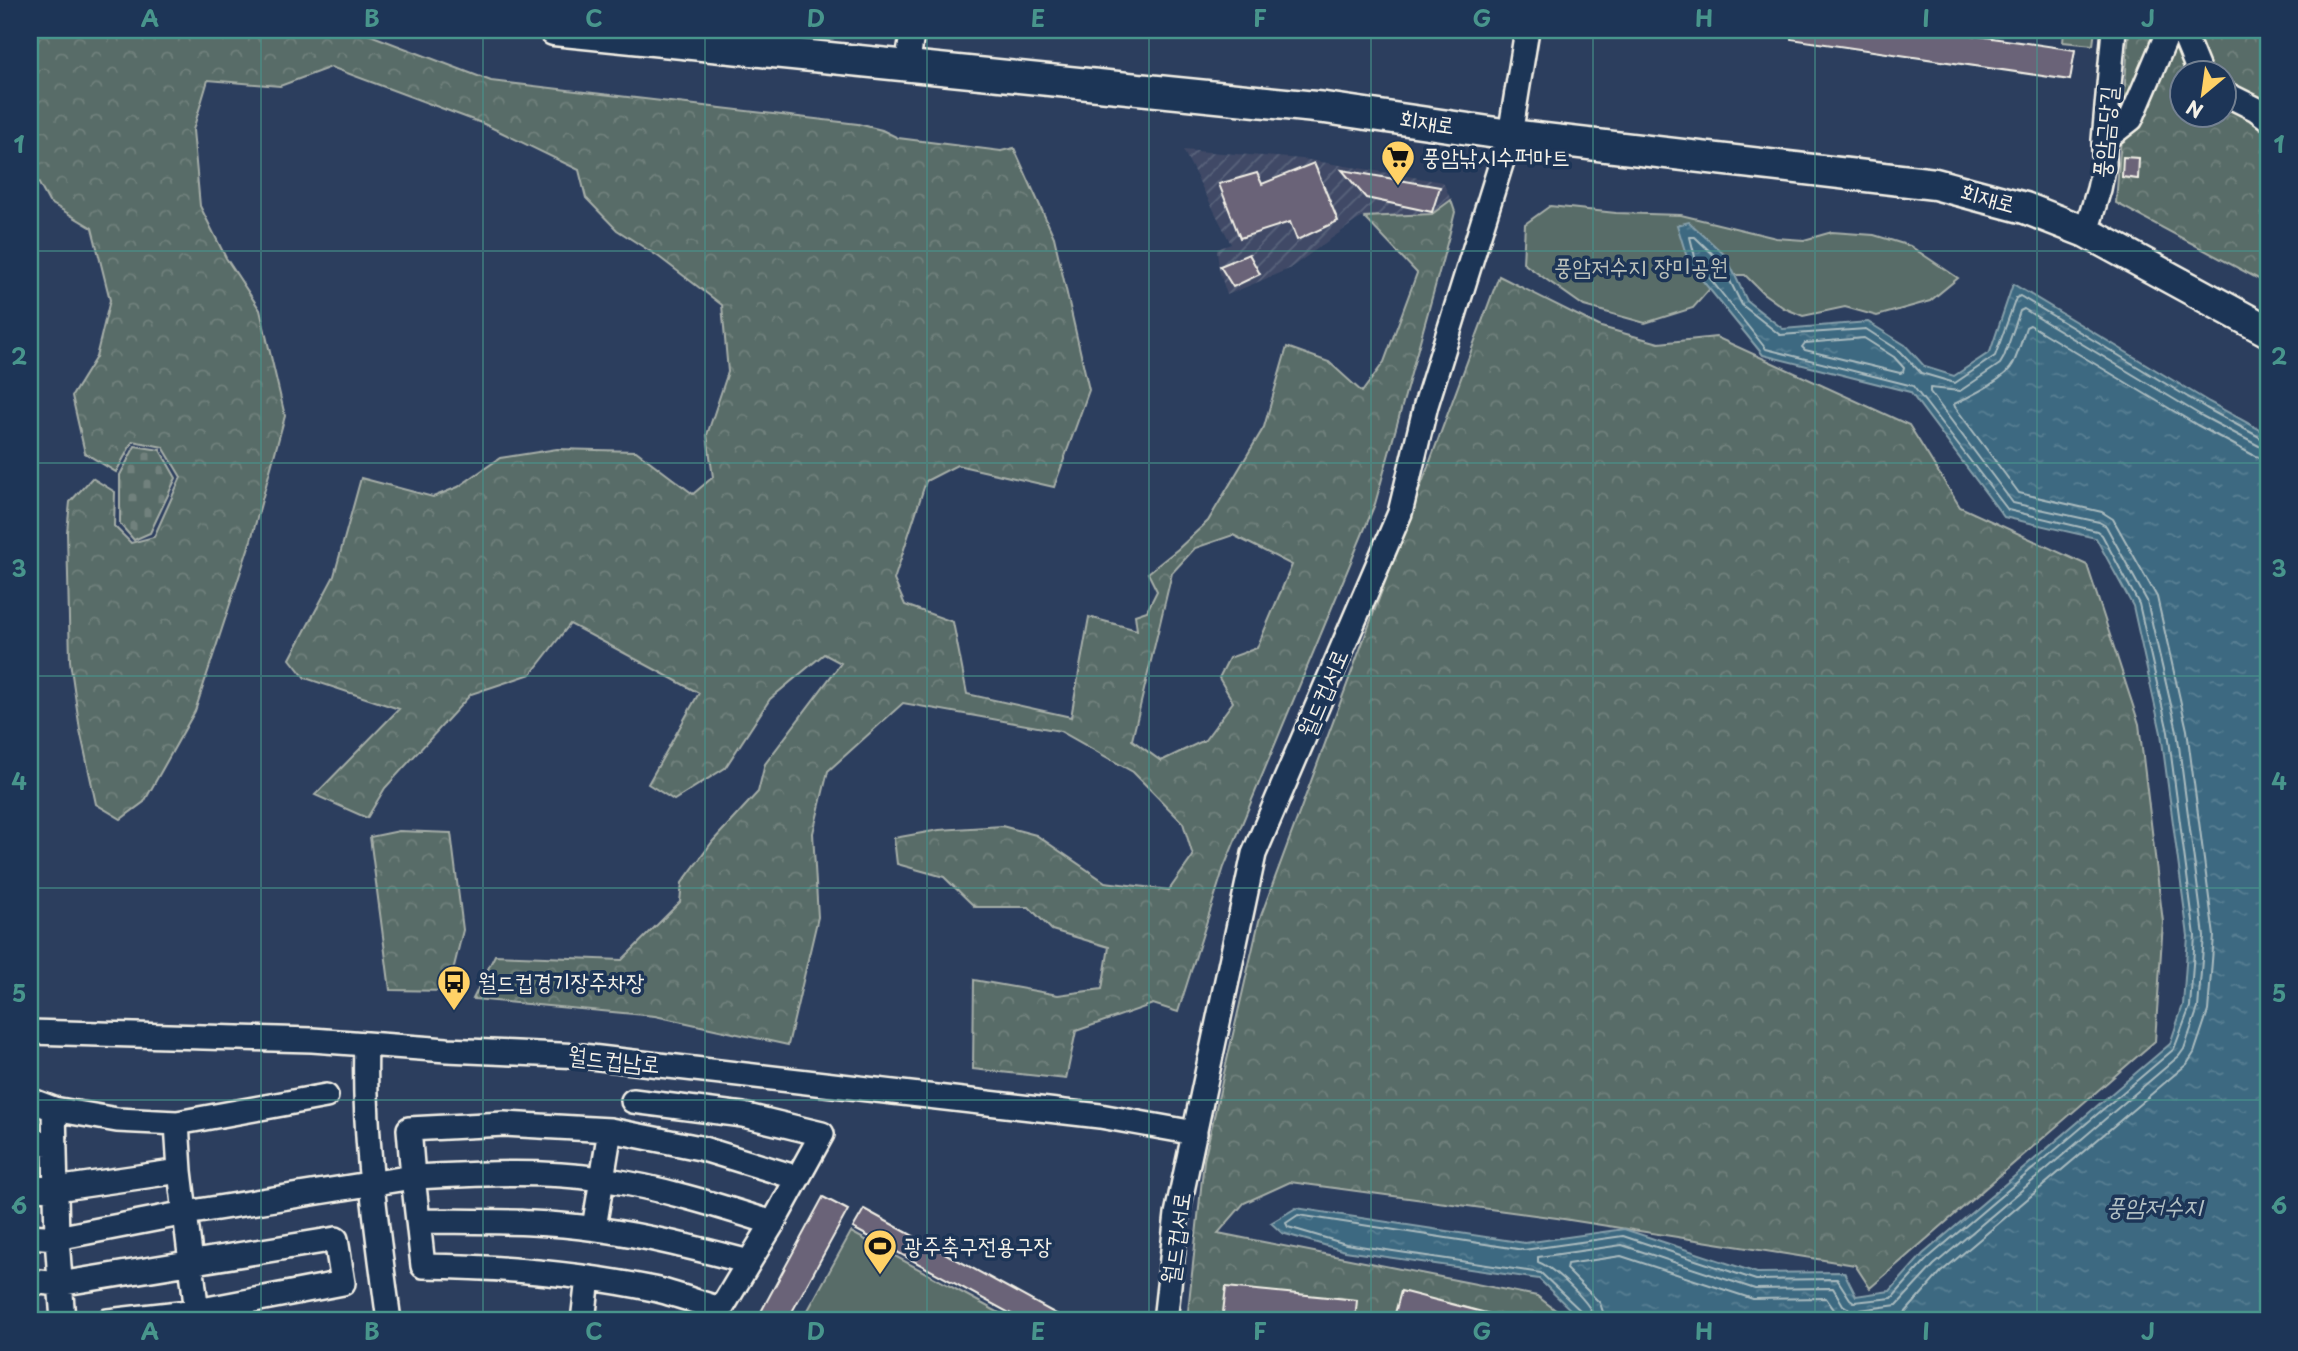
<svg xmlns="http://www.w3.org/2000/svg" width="2298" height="1351" font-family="'Playpen Sans','Poor Story',sans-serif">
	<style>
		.industrial { fill: url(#industrial-furrows) }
		.forest { fill: url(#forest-crowns); stroke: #a6aea8; stroke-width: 2; fill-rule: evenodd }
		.cemetery { fill: url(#cemetery-stones); stroke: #a6aea8; stroke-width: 2 }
		.green { fill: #586c67; stroke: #a6aea8; stroke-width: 2 }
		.water { fill: url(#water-ripples); stroke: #869faa; stroke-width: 2 }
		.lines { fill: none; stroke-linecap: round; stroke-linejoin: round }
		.shore { stroke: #aabbbf; stroke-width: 2 }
		.building { fill: #6a6478; stroke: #f4f1e8; stroke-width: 2 }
		.minor-casing { stroke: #f4f1e8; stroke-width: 28 }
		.major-casing { stroke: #f4f1e8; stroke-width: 35 }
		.minor { stroke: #1d3557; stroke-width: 23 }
		.major { stroke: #1d3557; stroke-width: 30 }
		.grid { fill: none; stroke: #48958c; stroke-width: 2; stroke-opacity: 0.55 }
		.labels { text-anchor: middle; stroke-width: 7; stroke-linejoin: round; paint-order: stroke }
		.street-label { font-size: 23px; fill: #f4f1e8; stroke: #1d3557 }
		.poi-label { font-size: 23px; fill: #f4f1e8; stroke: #1d3557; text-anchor: start }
		.park-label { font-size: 23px; fill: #bdc2bb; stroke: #1d3557 }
		.water-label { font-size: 24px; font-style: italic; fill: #b4c1c4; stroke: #1d3557 }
		.neatline { fill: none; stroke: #48958c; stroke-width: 2.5 }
		.grid-label { font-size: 23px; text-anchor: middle; font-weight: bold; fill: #48958c }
	</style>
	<defs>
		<pattern id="industrial-furrows" width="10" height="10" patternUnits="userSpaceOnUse" patternTransform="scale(1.75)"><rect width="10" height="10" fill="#3f4966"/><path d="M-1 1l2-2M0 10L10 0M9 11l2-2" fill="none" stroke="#5b647c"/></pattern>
		<pattern id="forest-crowns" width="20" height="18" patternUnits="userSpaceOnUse" patternTransform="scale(1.75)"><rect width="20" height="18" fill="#586c67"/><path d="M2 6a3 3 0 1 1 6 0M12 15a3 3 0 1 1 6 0" fill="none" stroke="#71817d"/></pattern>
		<pattern id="cemetery-stones" width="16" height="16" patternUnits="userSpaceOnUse" patternTransform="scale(1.75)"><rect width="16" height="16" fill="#586c67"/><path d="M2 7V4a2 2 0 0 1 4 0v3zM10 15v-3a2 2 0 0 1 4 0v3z" fill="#71817d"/></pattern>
		<pattern id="water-ripples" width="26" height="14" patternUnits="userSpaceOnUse" patternTransform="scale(1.75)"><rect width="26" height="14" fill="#3c6981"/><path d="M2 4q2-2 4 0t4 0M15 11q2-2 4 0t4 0" fill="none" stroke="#597f93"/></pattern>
	</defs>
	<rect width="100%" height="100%" fill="#2c3e5e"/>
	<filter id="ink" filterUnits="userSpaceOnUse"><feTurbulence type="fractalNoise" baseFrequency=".0143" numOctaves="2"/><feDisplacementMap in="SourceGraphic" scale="14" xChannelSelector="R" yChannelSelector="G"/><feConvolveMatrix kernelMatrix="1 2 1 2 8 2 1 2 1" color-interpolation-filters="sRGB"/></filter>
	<g filter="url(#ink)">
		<path class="industrial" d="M1183,150L1303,159L1443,182L1451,200L1432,214L1364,217L1356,221L1289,269L1227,295L1219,270L1217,249L1231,244Z"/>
		<path class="forest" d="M30,30H357L491,81L858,124L882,130L898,138L1001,151L1014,148L1054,237L1089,390L1054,487L957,465L926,481L894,580L905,605L953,622L967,694L1071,717L1089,617L1137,630L1135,615L1147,611L1157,591L1148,573L1178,549L1208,521L1264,427L1287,347L1329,362L1362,392L1384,362L1417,273L1364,217L1432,214L1451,200L1455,212L1449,236L1375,504L1224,867L1178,1012L1153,1004L1076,1031L1066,1079L973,1069L974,980L1058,995L1102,989L1109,947L1052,930L1029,907H975L944,877L897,864L894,838L939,830L1002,826L1036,835L1105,882L1169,890L1193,856L1183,823L1133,772L1060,731L903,703L828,771L813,833L818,917L788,1045L655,1016L473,999L495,955L622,960L680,902L682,883L713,841L758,792L765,764L841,663L824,654L770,699L725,768L674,800L648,784L699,693L570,624L531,674L471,694L385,788L367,818L315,795L399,709L305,678L290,659L334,576L361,478L433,497L458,487L500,458L557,449L636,451L693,494L713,477L707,435L728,372L722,305L659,257L617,230L586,198L579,170L484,124L331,67L280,86L208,80L193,130L200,206L226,258L260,310L285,416L251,540L195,711L144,802L121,819L96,804L80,730L70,661L67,532L70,502L92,478L115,492L114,526L131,543L154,537L181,477L163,447L133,441L116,472L85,453L72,396L96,357L110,300L92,228L49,202L31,169ZM1233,535L1292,565L1257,648L1229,658L1219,678L1233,702L1205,740L1161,761L1132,740L1172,573L1195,548Z
			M2129,30H2268V284L2116,203ZM2182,74H2224V116H2182Z
			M1499,276L1601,327L1659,343L1716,337L1909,425L1960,507L2087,565L2139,724L2163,922L2155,1041L1870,1288L1855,1265L1557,1218L1290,1182L1244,1203L1218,1233L1537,1296L1570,1321H1187L1204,1160L1259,921Z
			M399,831L451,833L463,930L448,991L390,990L370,837Z"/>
		<path class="cemetery" d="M135,446L160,450L176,478L150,533L134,540L120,524V475Z"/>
		<path class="green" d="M2043,30H2095L2093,45L2063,42L2064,32Z
			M1550,206L1616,213L1681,215L1776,238L1804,240L1832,232L1874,235L1910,246L1958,278L1930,301L1877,316L1845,307L1803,316L1784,308L1763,293L1745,275H1722L1693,308L1645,323L1584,306L1523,263L1525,224Z
			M851,1232L1014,1321H802Z"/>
		<path class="water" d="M1689,222L1726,256L1747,301L1783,329L1868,322L1905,345L1925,367L1954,376L1990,352L2013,284L2209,402L2268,434V1321H1582L1539,1279L1345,1251L1282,1233L1271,1223L1296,1208L1525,1243L1624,1229L1757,1273L1844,1272L1856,1296L1890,1291L1923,1254L2170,1044L2183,1005L2188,936L2161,733L2133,606L2096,538L2004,517L1910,392L1763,355L1689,264L1677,225Z"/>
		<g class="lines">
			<path class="shore" d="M1864,338L1894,357L1904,368L1903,372L1900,373L1805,350L1802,347L1805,343Z
				M1586,1321L1584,1314L1541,1273L1346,1244L1288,1227L1286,1223L1298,1215L1524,1250L1623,1236L1756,1280L1837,1279L1850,1299L1854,1302L1892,1298L1928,1258L2174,1049L2190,1007L2195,936L2168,732L2139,604L2102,535L2097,531L2008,510L1913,386L1766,349L1696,261L1690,237H1695L1720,261L1742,305L1780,335L1866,329L1900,351L1921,373L1955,383L1995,356L2016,298L2020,296L2206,408L2263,439H2268
				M1595,1321C1594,1305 1553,1267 1538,1262V1257L1622,1245L1755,1289L1833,1288L1843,1305L1852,1311L1897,1305L1934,1265L2179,1056L2184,1049L2198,1008L2204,936L2177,731L2147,601L2106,526L2099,522L2013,503L1930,392V388L1960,391L2000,364L2004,357L2020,311L2024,309L2202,416L2259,446L2268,448
				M1606,1321L1600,1303L1566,1269L1567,1264L1621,1256L1753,1299L1826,1298L1837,1314L1851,1321
				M1863,1321L1894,1317L1904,1314L1941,1272L2187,1064L2194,1053L2208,1011L2214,936L2187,730L2157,597L2113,519L2102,512L2019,493L1955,407L1954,404C1970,396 2005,380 2013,364C2019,352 2022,339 2026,327L2030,325L2197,425L2255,456L2268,459"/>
		</g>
		<path class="building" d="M1791,30H1937L2075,50L2070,80L1791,39Z
			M2123,157L2139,158L2138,179L2122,177Z
			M1314,163L1338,221L1297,240L1290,222L1240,238L1219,184L1257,173L1262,184Z
			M1342,170L1440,187L1432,212L1366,198Z
			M1249,254L1260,274L1233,287L1220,266Z
			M823,1197L848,1210L787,1321H756Z
			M864,1209L1069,1321H1024L853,1228Z
			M1226,1287L1357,1300L1355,1321H1222Z
			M1401,1291L1502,1317V1321H1393Z"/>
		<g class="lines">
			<g class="minor-casing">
				<path id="minor" d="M2182,30L2200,74
					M907,65L913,30
					M2224,93L2256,109L2268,118
					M2104,140L2131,119L2169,30
					M2086,232L2099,189L2104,164V140L2114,30
					M30,1032L312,1040L447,1050L582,1056L1100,1116L1195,1133
					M366,1044C363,1137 377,1229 389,1321
					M30,1100L54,1109L117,1120L177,1123L326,1096
					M633,1101L743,1115L822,1134L773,1223
					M54,1109L57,1238L63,1321
					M177,1123L180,1171L198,1321
					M30,1142L55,1143
					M30,1188L56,1189L180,1171
					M594,1228L610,1130
					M30,1236L57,1238L186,1213L413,1177L418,1221
					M30,1281L59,1284L336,1239L343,1283L197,1311L108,1321
					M721,1309L749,1262
					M583,1321L588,1278
					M715,1321L721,1309C699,1303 676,1294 654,1289C577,1273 500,1267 423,1266L418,1221C477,1222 538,1220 596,1229C648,1236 699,1249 749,1262L773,1223C716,1205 659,1187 601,1179C539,1170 475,1174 413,1177L409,1129L504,1124L610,1130L700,1148L798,1178
					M1165,1321L1177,1214L1254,854L1400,513L1426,405L1510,135L1527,30"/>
			</g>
			<g class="major-casing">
				<path id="major" d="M554,30L1325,108L1510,135L1935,184L2025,208L2086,232L2268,331"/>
			</g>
			<use href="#minor" class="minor"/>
			<use href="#major" class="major"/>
		</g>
	</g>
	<path class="grid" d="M261,30V1321M483,30V1321M705,30V1321M927,30V1321M1149,30V1321M1371,30V1321M1593,30V1321M1815,30V1321M2037,30V1321M30,251H2268M30,463H2268M30,676H2268M30,888H2268M30,1100H2268"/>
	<defs>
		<g id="supermarket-pin" transform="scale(1.75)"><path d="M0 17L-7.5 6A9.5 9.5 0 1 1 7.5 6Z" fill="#ffd166" stroke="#1d3557"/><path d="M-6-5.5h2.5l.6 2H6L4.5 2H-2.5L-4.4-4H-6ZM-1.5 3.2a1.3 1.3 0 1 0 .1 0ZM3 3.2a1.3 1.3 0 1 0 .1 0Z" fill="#111"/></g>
		<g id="bus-pin" transform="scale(1.75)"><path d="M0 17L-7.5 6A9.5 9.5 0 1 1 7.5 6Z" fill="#ffd166" stroke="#1d3557"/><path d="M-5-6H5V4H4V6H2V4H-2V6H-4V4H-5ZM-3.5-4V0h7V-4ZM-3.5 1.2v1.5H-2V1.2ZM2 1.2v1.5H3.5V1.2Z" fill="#111"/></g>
		<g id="stadium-pin" transform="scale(1.75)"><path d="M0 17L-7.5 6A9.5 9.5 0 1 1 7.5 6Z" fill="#ffd166" stroke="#1d3557"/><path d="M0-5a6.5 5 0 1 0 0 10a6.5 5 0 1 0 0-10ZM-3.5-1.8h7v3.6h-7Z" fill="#111"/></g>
	</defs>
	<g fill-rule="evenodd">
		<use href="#supermarket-pin" x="1398" y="157"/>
		<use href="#bus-pin" x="454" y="982"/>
		<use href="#stadium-pin" x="880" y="1246"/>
	</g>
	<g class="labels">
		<g class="street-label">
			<text transform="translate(1427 122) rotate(8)" y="8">회재로</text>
			<text transform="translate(2105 132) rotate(-85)" y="8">풍암금당길</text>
			<text transform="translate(1988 198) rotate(15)" y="8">회재로</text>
			<text transform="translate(1323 693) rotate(-67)" y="8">월드컵서로</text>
			<text transform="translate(614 1060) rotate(6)" y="8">월드컵남로</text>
			<text transform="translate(1176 1238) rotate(-82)" y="8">월드컵서로</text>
		</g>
		<g class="poi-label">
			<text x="1422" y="165">풍암낚시수퍼마트</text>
			<text x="478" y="990">월드컵경기장주차장</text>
			<text x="904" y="1254">광주축구전용구장</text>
		</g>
		<g class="park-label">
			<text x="1641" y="275">풍암저수지 장미공원</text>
		</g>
		<g class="water-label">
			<text x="2154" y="1215">풍암저수지</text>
		</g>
	</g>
	<rect width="2298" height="1351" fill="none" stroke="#1d3557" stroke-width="77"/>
	<g transform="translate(2203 94) rotate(209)"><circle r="33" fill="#1d3557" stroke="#738091" stroke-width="2"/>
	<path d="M0-5L12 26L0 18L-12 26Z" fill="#ffd166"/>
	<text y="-10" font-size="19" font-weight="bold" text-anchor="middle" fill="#f4f1e8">N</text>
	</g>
	<rect x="38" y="38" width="2222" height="1274" class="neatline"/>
	<g class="grid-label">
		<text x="150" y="27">A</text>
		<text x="372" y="27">B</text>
		<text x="594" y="27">C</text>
		<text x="816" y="27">D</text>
		<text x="1038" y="27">E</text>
		<text x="1260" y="27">F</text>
		<text x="1482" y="27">G</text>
		<text x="1704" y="27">H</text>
		<text x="1926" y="27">I</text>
		<text x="2148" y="27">J</text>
		<text x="19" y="153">1</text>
		<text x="2279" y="153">1</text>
		<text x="19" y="365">2</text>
		<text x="2279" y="365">2</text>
		<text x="19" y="577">3</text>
		<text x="2279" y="577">3</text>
		<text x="19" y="790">4</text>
		<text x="2279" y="790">4</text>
		<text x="19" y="1002">5</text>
		<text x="2279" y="1002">5</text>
		<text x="19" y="1214">6</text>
		<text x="2279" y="1214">6</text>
		<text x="150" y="1340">A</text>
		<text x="372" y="1340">B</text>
		<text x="594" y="1340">C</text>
		<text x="816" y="1340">D</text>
		<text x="1038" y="1340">E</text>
		<text x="1260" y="1340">F</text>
		<text x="1482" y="1340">G</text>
		<text x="1704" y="1340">H</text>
		<text x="1926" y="1340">I</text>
		<text x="2148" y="1340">J</text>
	</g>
</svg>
